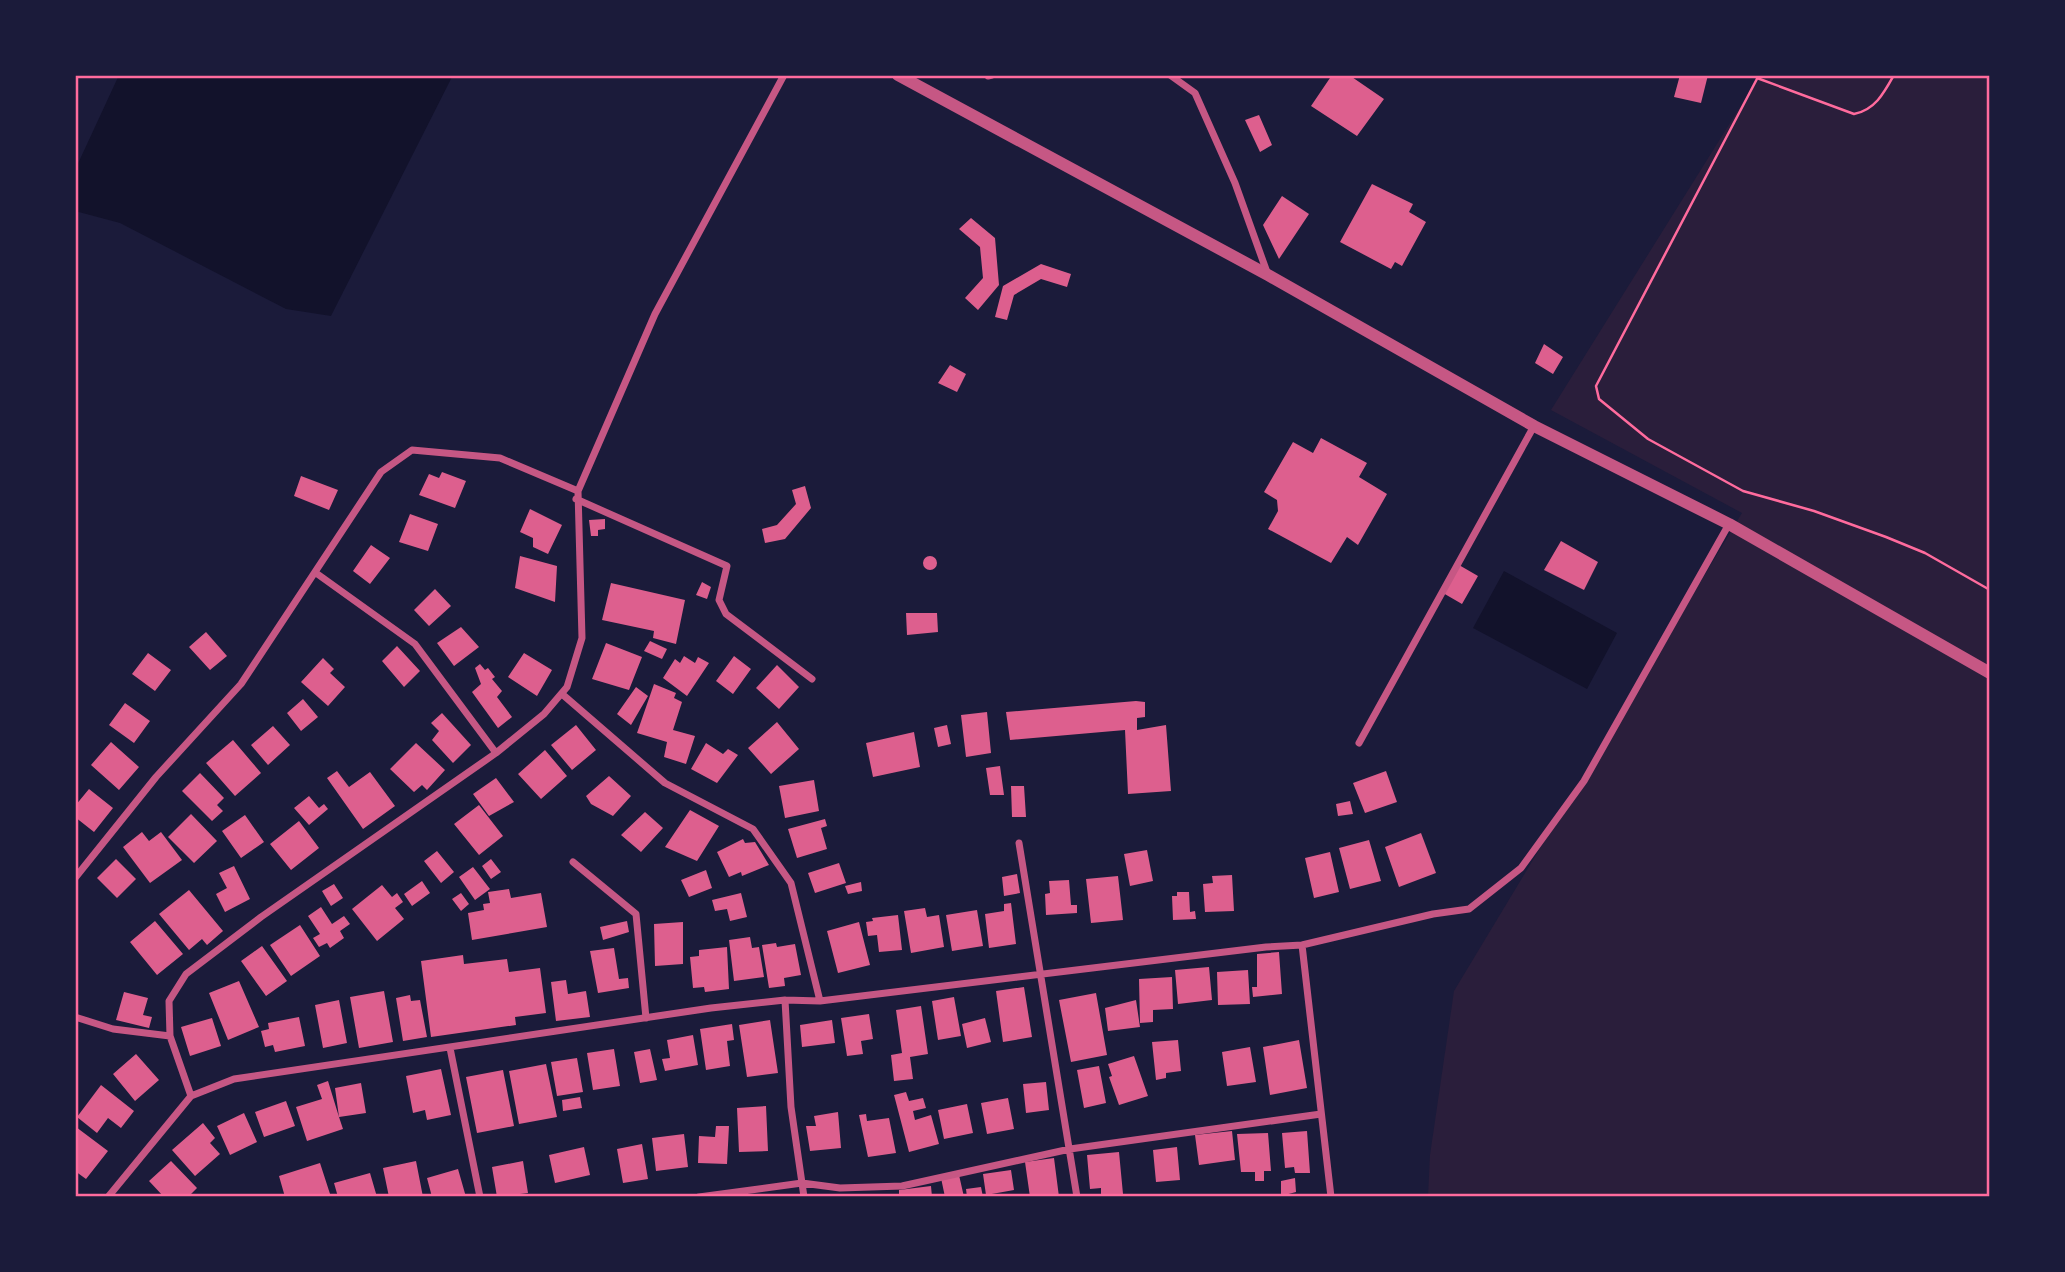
<svg xmlns="http://www.w3.org/2000/svg" width="2065" height="1272" font-family="Quicksand,sans-serif">
	<style>
		.green { fill: #2a1e3b }
		.water { fill: #12122b }
		.building { fill: #dd5f8e }
		.lines { fill: none; stroke-linecap: round; stroke-linejoin: round }
		.path { stroke: #ff6b9d; stroke-width: 2.5 }
		.minor { stroke: #c65784; stroke-width: 7 }
		.tertiary { stroke: #c65784; stroke-width: 12 }
		.neatline { fill: none; stroke: #ff6b9d; stroke-width: 2.5 }
	</style>
	<rect width="100%" height="100%" fill="#1b1b3a"/>
	<path class="green" d="M1760,75H1990V1197H1428L1430,1155L1454,991L1742,513L1551,410Z"/>
	<path class="water" d="M119,75H453L331,316L286,309L120,223L75,211V170Z
		M1504,571L1617,633L1587,689L1473,628Z"/>
	<path class="building" d="M1332,75H1349L1384,99L1357,136L1311,106Z
		M1680,75H1708L1701,103L1674,97Z
		M1259,115L1272,145L1260,152L1245,120Z
		M1372,184L1413,204L1409,212L1426,222L1402,266L1395,262L1391,269L1340,242Z
		M1282,196L1309,214L1279,259L1263,225Z
		M971,218L995,238L999,285L978,310L965,298L983,278L980,247L959,229Z
		M1041,264L1071,274L1067,287L1041,279L1014,295L1007,320L995,317L1003,286Z
		M1544,344L1563,357L1553,374L1535,363Z
		M950,365L966,374L957,392L938,383Z
		M1321,438L1367,463L1359,477L1387,494L1358,545L1347,537L1331,563L1268,529L1278,511L1277,500L1264,492L1293,442L1313,453Z
		M442,472L466,481L455,508L419,495L429,474L439,478Z
		M301,476L338,490L329,510L294,496Z
		M805,486L811,508L785,539L765,543L762,529L777,525L796,504L792,490Z
		M530,509L562,525L548,554L533,547V538L520,532Z
		M410,514L438,524L428,551L399,542Z
		M605,519V529L598,530V536H591L589,520Z
		M1561,541L1598,562L1584,590L1544,570Z
		M371,545L390,558L370,584L353,571Z
		M923 563a7 7 0 1 1 14 0a7 7 0 1 1-14 0Z
		M520,556L557,566L555,602L515,588Z
		M1459,565L1478,576L1462,604L1443,593Z
		M702,582L711,587L707,599L696,595Z
		M611,583L685,600L676,644L653,638L654,631L602,620Z
		M435,589L451,606L429,626L414,610Z
		M906,613H937L938,632L907,635Z
		M461,627L479,647L454,666L437,643Z
		M206,632L227,656L210,670L189,647Z
		M650,641L667,649L662,659L644,651Z
		M606,643L642,657L629,690L592,679Z
		M397,646L420,671L404,687L382,661Z
		M148,653L171,670L155,691L132,674Z
		M524,653L552,670L537,696L508,677Z
		M684,656L695,663L698,657L709,663L687,696L663,678L675,659L680,663Z
		M734,656L751,669L733,694L716,681Z
		M323,658L334,669L330,673L345,687L328,706L301,682Z
		M480,664L485,670L488,668L495,677L492,679L502,691L497,697L512,717L498,728L472,692L481,684L475,668Z
		M777,665L799,687L779,709L756,688Z
		M654,684L676,693L674,698L682,702L673,730L695,736L686,764L664,757L667,742L637,733Z
		M636,687L648,696L631,725L617,714Z
		M303,699L318,717L301,731L287,713Z
		M1136,701L1145,702V717L1137,718V730L1166,725L1171,791L1128,794L1125,730L1010,740L1006,712Z
		M125,703L150,721L134,743L109,725Z
		M987,712L991,753L966,757L961,715Z
		M442,713L471,745L453,763L432,740L439,731L431,723Z
		M777,722L799,749L771,774L748,748Z
		M576,725L596,750L572,770L551,745Z
		M947,725L951,744L938,747L934,728Z
		M273,726L290,745L268,765L251,745Z
		M914,732L920,767L873,777L866,743Z
		M233,740L261,773L235,796L206,763Z
		M111,742L139,767L119,790L91,765Z
		M416,743L445,770L427,790L422,785L414,792L390,769Z
		M706,743L723,754L728,749L738,755L717,783L691,769Z
		M545,750L567,776L541,799L518,774Z
		M1000,766L1004,795H990L986,768Z
		M337,771L349,787L370,772L395,806L363,829L327,778Z
		M1386,771L1397,802L1365,813L1353,783Z
		M200,773L224,798L217,805L223,811L212,821L182,791Z
		M609,776L631,796L613,816L591,804L586,796Z
		M496,778L514,802L489,816L473,794Z
		M814,780L819,811L785,818L779,786Z
		M1011,786H1024L1026,817H1012Z
		M89,789L113,808L94,832L75,817V806Z
		M309,796L319,808L324,804L328,809L309,825L294,808Z
		M1350,801L1353,814L1338,816L1336,804Z
		M479,805L503,836L479,855L454,824Z
		M690,810L719,826L697,861L665,847Z
		M645,812L663,828L641,852L621,835Z
		M191,814L217,841L194,863L168,837Z
		M245,815L264,842L241,858L222,831Z
		M825,819L827,826L821,828L827,849L797,858L788,829Z
		M299,821L319,848L291,870L270,844Z
		M142,832L149,841L161,832L182,860L150,883L123,847Z
		M1421,833L1436,873L1399,887L1385,847Z
		M743,839L745,843L755,842L769,865L742,876L741,872L729,877L717,852Z
		M1369,840L1381,881L1350,889L1339,848Z
		M1147,850L1153,881L1130,886L1124,854Z
		M437,851L454,872L441,883L424,861Z
		M1330,852L1339,892L1314,898L1305,858Z
		M116,859L136,879L117,898L97,878Z
		M491,859L501,872L491,879L482,866Z
		M839,863L846,883L815,893L808,873Z
		M234,866L250,899L225,912L216,894L227,888L219,873Z
		M473,867L490,889L475,900L459,877Z
		M706,870L712,888L689,897L681,880Z
		M1017,874L1020,893L1004,896L1002,877Z
		M1232,875L1234,911L1205,912L1203,884L1213,883L1212,876Z
		M1118,876L1123,920L1091,923L1086,879Z
		M1069,880L1071,905H1077V913L1046,915L1045,894L1050,893L1049,881Z
		M422,881L430,893L412,906L404,894Z
		M861,882L862,891L848,894L845,886Z
		M334,884L343,898L331,906L322,891Z
		M382,885L392,897L397,893L403,902L395,908L404,919L377,941L352,909Z
		M509,889L511,898L541,893L547,927L472,940L468,913L484,910L483,904L490,903L488,892Z
		M189,890L223,931L207,945L202,939L189,950L159,914Z
		M1177,892H1189L1190,912L1195,911L1196,919L1173,920L1172,896H1177Z
		M461,893L469,904L461,911L452,899Z
		M741,893L747,917L730,921L727,909L715,911L712,900Z
		M1011,903L1016,944L989,948L985,914L1004,911V904Z
		M321,907L332,924L344,916L350,924L340,931L344,938L330,948L327,943L319,947L313,938L320,934L308,916Z
		M925,908L927,917L939,915L944,947L911,953L904,911Z
		M977,910L983,946L952,951L946,915Z
		M898,915L902,950L879,952L877,935L868,936L866,922L873,921L872,918Z
		M155,921L183,954L157,975L130,942Z
		M627,921L629,932L603,940L600,927Z
		M683,922V964L655,966L654,924Z
		M859,922L870,965L838,973L827,931Z
		M300,925L320,956L291,976L270,945Z
		M750,937L752,948L759,947L764,977L734,981L729,940Z
		M776,943L777,947L795,944L801,975L784,978L785,986L769,988L762,945Z
		M262,946L287,981L266,996L241,961Z
		M727,947L729,989L705,992L704,987L693,988L690,957L699,956V950Z
		M614,948L619,979L628,978L629,988L598,993L590,951Z
		M1279,952L1282,994L1253,997L1252,987H1257V954Z
		M463,955L464,964L507,959L509,972L540,968L546,1013L515,1017L516,1025L431,1037L421,961Z
		M1209,967L1212,1000L1178,1004L1175,970Z
		M1248,970L1250,1004L1218,1005L1217,972Z
		M1172,977L1173,1009L1153,1010V1022L1140,1023L1139,979Z
		M566,980L568,994L586,991L590,1017L556,1021L551,982Z
		M239,981L259,1027L228,1040L209,993Z
		M1024,987L1032,1037L1003,1042L996,991Z
		M384,991L393,1042L359,1048L350,997Z
		M124,992L148,998L143,1015L152,1017L149,1028L116,1020Z
		M1096,993L1107,1055L1071,1062L1059,1000Z
		M410,995L411,1001L420,1000L427,1037L403,1041L396,998Z
		M954,997L961,1036L938,1040L932,1001Z
		M339,1000L347,1043L323,1048L315,1005Z
		M1136,1000L1140,1027L1108,1031L1105,1008Z
		M921,1006L928,1054L910,1057L913,1079L894,1081L891,1055L902,1053L896,1010Z
		M869,1014L873,1039L861,1041L863,1054L847,1056L841,1018Z
		M299,1017L305,1046L275,1052L273,1045L265,1047L261,1031L269,1029L268,1023Z
		M212,1018L221,1046L190,1056L181,1027Z
		M985,1018L991,1042L967,1048L962,1024Z
		M770,1020L778,1073L747,1077L739,1025Z
		M832,1020L835,1043L802,1047L800,1025Z
		M732,1024L734,1040L727,1041L730,1066L706,1070L700,1029Z
		M693,1035L698,1065L665,1071L662,1059L670,1058L667,1040Z
		M1178,1040L1181,1071L1166,1073V1078L1156,1080L1152,1042Z
		M1299,1040L1307,1088L1270,1095L1263,1047Z
		M1250,1047L1256,1082L1227,1086L1222,1052Z
		M614,1049L620,1086L593,1090L587,1053Z
		M650,1049L657,1080L640,1083L634,1052Z
		M136,1054L159,1080L135,1101L113,1074Z
		M1134,1056L1148,1096L1119,1105L1109,1077L1112,1076L1108,1064Z
		M577,1058L583,1092L557,1096L551,1062Z
		M546,1064L557,1117L519,1124L509,1071Z
		M1099,1066L1106,1103L1084,1108L1077,1070Z
		M441,1069L451,1115L427,1120L425,1110L413,1113L406,1076Z
		M503,1070L514,1126L477,1133L466,1077Z
		M328,1081L339,1117L335,1088L361,1083L366,1113L339,1117L343,1129L307,1141L296,1107L322,1099L317,1085Z
		M1046,1082L1049,1110L1026,1113L1023,1084Z
		M101,1085L134,1111L121,1128L108,1118L97,1133L77,1117Z
		M906,1092L909,1101L923,1098L926,1108L913,1111L915,1120L931,1115L939,1144L909,1152L894,1095Z
		M580,1097L582,1108L563,1111L562,1100Z
		M1008,1098L1014,1129L987,1134L981,1103Z
		M286,1101L295,1126L264,1137L255,1112Z
		M967,1104L973,1133L944,1139L938,1110Z
		M766,1106L768,1151L739,1152L737,1108Z
		M838,1112L841,1148L810,1151L806,1126H816L814,1116Z
		M244,1113L257,1142L230,1155L217,1126Z
		M866,1114L867,1121L889,1118L896,1153L868,1157L859,1115Z
		M203,1123L215,1138L210,1143L220,1154L195,1176L172,1150Z
		M716,1126H729L727,1164L698,1163L699,1136L715,1137Z
		M76,1127L108,1151L86,1179L75,1171Z
		M1232,1131L1235,1160L1199,1165L1195,1135Z
		M1307,1131L1310,1173H1295L1294,1167L1285,1168L1282,1133Z
		M1268,1133L1271,1171H1264V1181H1255V1172H1241L1237,1134Z
		M684,1134L688,1167L656,1171L652,1138Z
		M642,1144L648,1179L623,1183L617,1149Z
		M584,1147L590,1175L555,1183L549,1155Z
		M1177,1147L1180,1180L1156,1182L1153,1150Z
		M1119,1152L1123,1194L1101,1196V1188L1090,1189L1087,1155Z
		M1054,1158L1059,1197H1030L1025,1162Z
		M171,1161L197,1188L188,1197H164L149,1181Z
		M416,1161L423,1197H389L383,1168Z
		M523,1161L528,1193L497,1197L492,1167Z
		M320,1163L331,1197H285L279,1176Z
		M458,1169L466,1197H432L427,1178Z
		M1011,1170L1014,1190L986,1195L983,1174Z
		M370,1173L377,1197H338L334,1183Z
		M959,1175L964,1197H945L941,1178Z
		M1295,1178L1296,1192L1281,1196V1181Z
		M931,1186L932,1197H899V1190Z
		M981,1187L983,1197H967L966,1189Z"/>
	<g class="lines">
		<path class="path" d="M1759,75L1596,386L1599,399L1648,439L1743,491L1814,511L1886,537L1925,553L1990,590
			M1757,78L1854,114C1875,110 1884,93 1894,75"/>
		<path class="minor" d="M1170,75L1195,93L1235,183L1268,275
			M988,76L992,75
			M576,499L727,566L719,600L726,614L812,679
			M316,573L415,644L496,753
			M562,694L665,783L753,829L791,883L820,1001
			M1359,743L1534,426
			M1019,843L1077,1197
			M573,862L636,914L646,1018
			M75,878L156,777L241,684L381,472L412,450L500,458L578,491
			M1302,945L1331,1197
			M785,1000L791,1107L804,1197
			M75,1017L113,1029L170,1036
			M450,1048L480,1197
			M191,1096L170,1036L169,1001L186,974L261,917L496,753L544,714L567,687L582,638L578,491L655,314L784,75
			M108,1197L191,1096L234,1079L711,1008L785,1000L820,1001L1266,947L1302,945L1433,914L1469,909L1521,868L1584,781L1729,524
			M699,1197L802,1183L840,1188L902,1186L1070,1149L1321,1114"/>
		<path class="tertiary" d="M898,75L1268,275L1534,426L1729,524L1990,673"/>
	</g>
	<rect width="2065" height="1272" fill="none" stroke="#1b1b3a" stroke-width="154"/>
	<rect x="77" y="77" width="1911" height="1118" class="neatline"/>
</svg>
